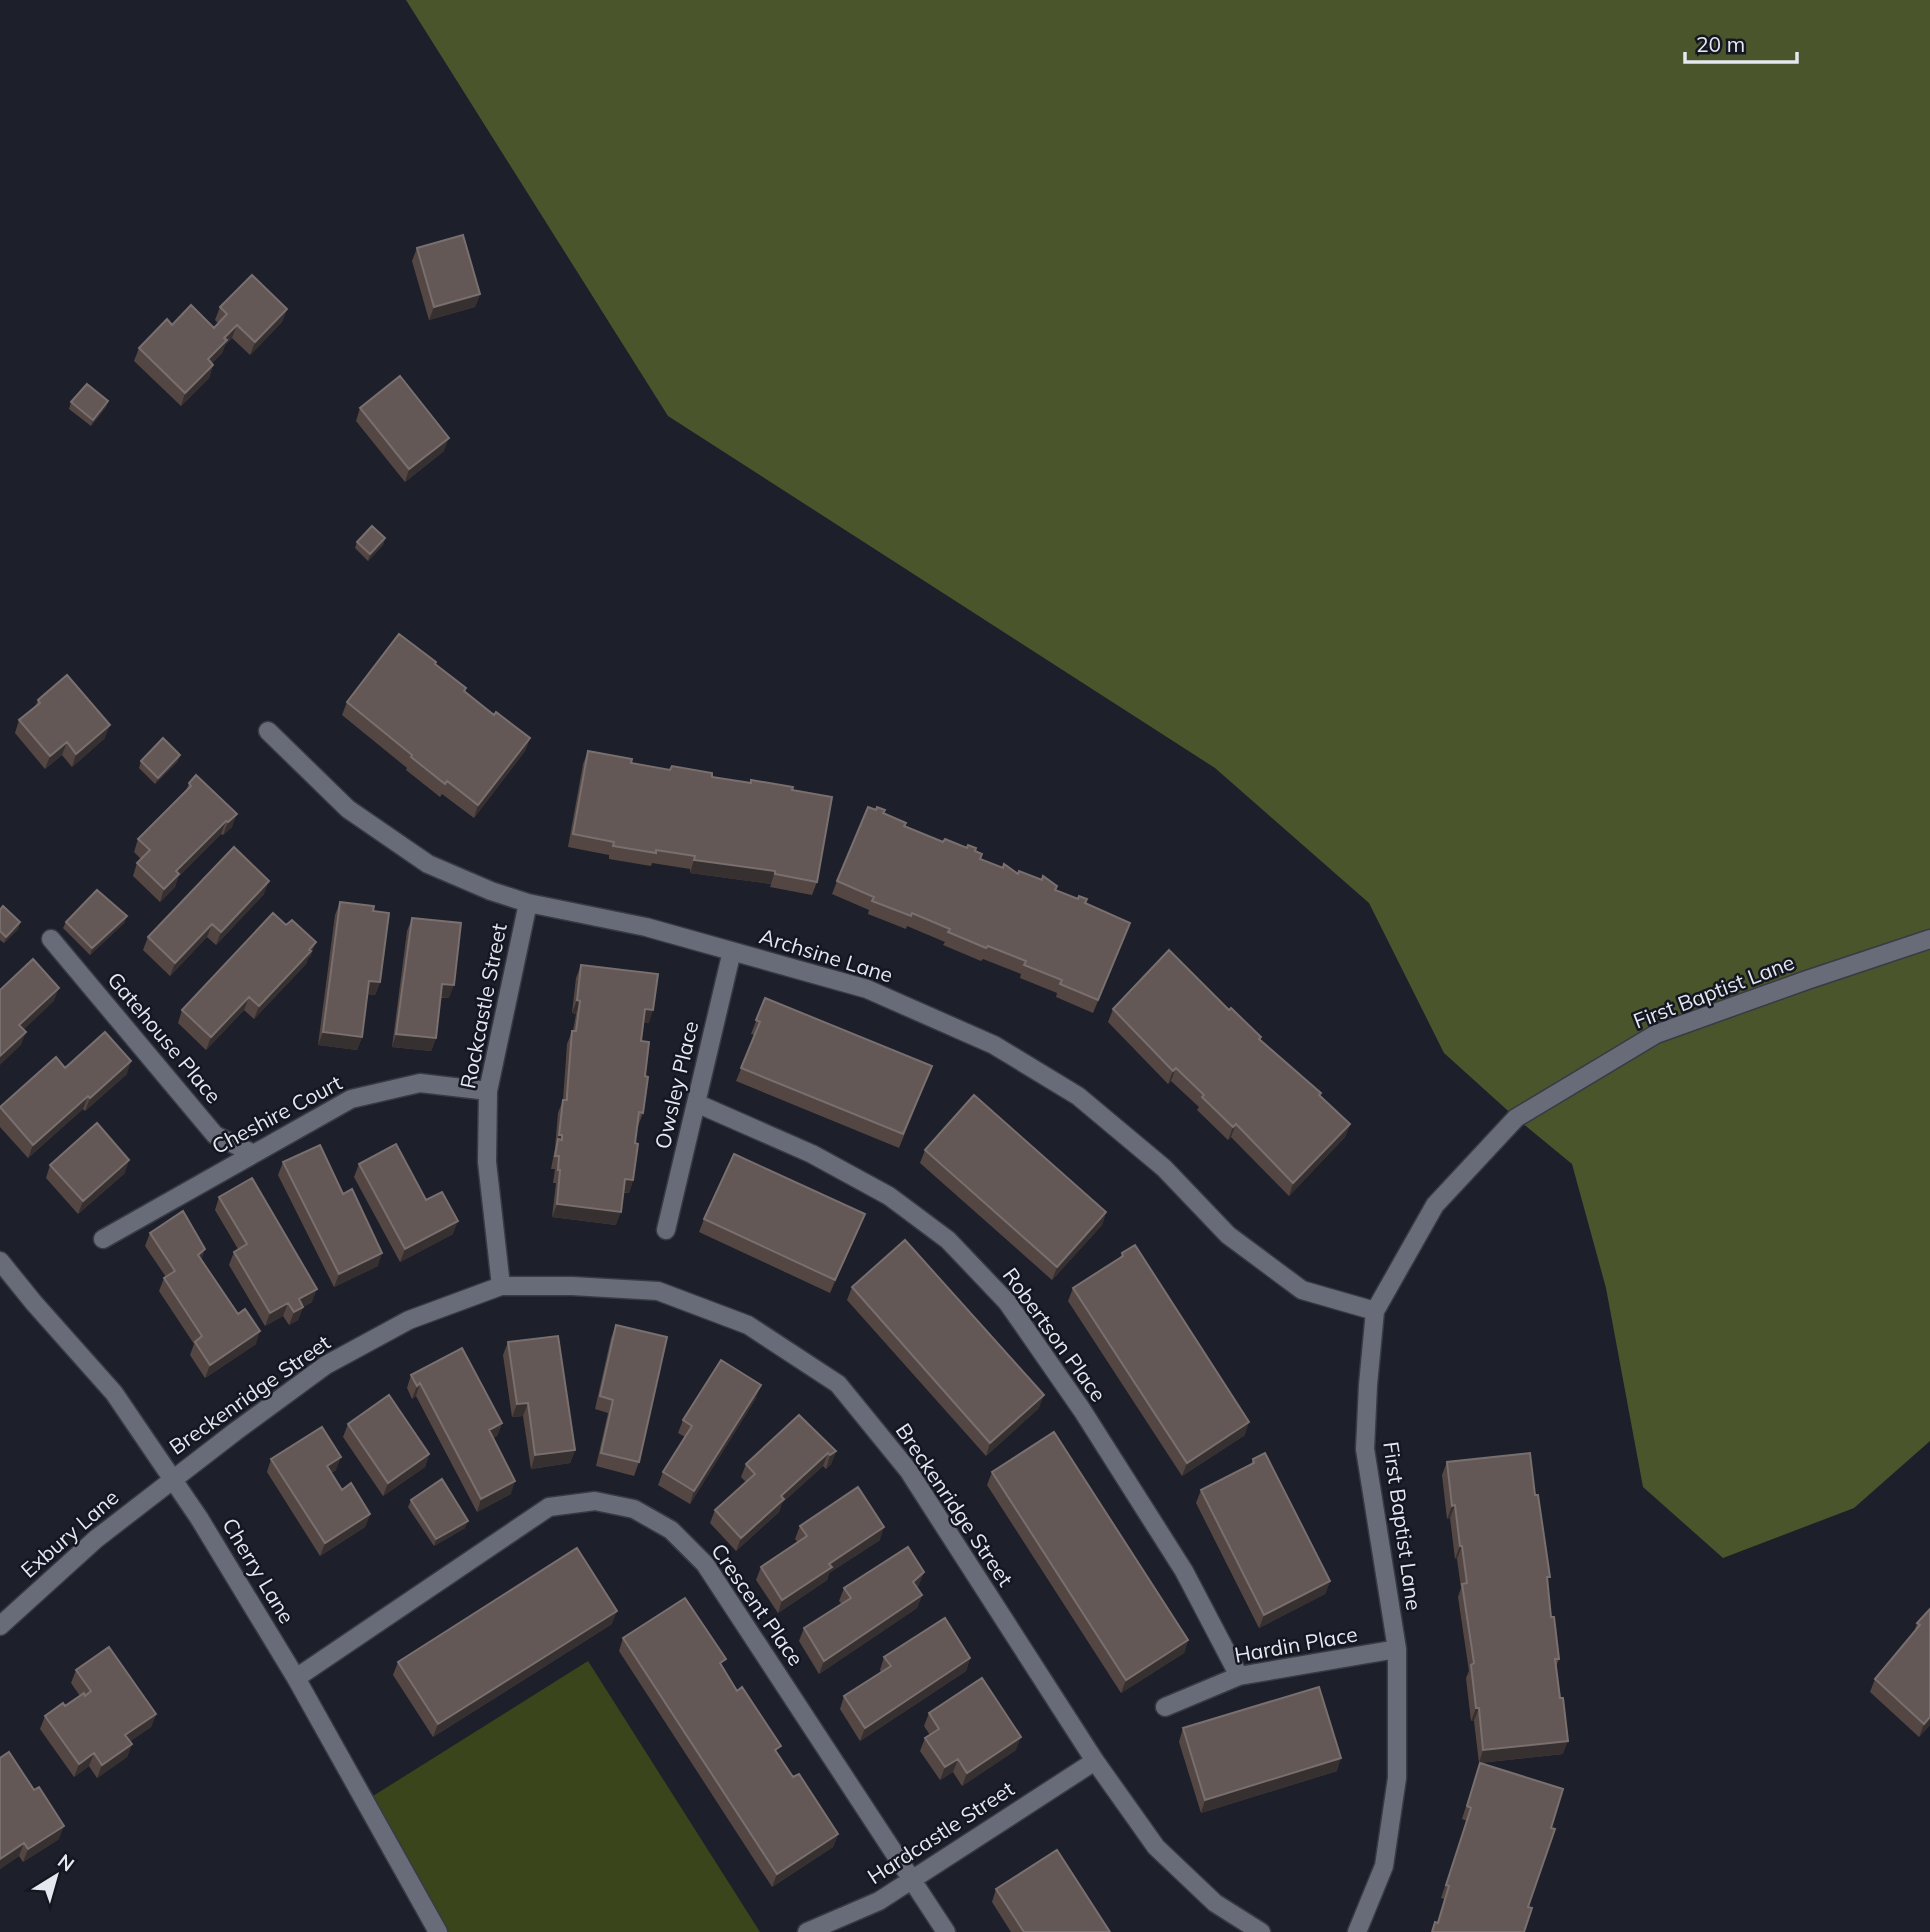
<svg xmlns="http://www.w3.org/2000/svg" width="1930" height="1932" font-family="Mulish,sans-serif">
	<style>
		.green { fill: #3a451b }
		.forest { fill: #4a552b }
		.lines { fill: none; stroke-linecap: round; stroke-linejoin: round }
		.minor-casing { stroke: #383a44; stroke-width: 21 }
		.minor { stroke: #686c79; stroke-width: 18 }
		.wall { fill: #544743 }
		.shaded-wall { fill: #373031 }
		.building { fill: #645856; stroke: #786f6e; stroke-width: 2 }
		.labels { text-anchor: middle; stroke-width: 5; stroke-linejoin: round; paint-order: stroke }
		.street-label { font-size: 21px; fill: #e6e8f0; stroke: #141721 }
	</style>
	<rect width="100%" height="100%" fill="#1d202a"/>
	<path class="green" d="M588,1661L760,1932H438L365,1801Z"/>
	<path class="forest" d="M406,0H1930V1441L1854,1508L1723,1558L1643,1487L1606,1288L1572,1164L1516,1118L1444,1053L1369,903L1215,768L668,416Z"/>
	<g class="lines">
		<g class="minor-casing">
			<path id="minor" d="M268,731L348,809L428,864L491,891L528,903L646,927L867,989L994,1045L1078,1096L1164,1168L1228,1235L1302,1290L1375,1311
				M51,939L215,1135L252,1153
				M696,1103L812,1154L889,1196L948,1240L1007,1302L1082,1410L1184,1571L1239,1676
				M666,1230L732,951
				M103,1239L351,1099L420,1083L488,1091
				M0,1261L34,1303L114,1393L199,1518L296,1678L438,1932
				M501,1286L487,1162L488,1091L528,903
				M0,1626L96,1539L236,1431L326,1365L409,1320L501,1286H572L658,1291L748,1325L838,1384L908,1470L1095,1761L1156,1847L1215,1903L1261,1932
				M296,1678L549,1507L595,1501L634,1509L671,1530L705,1564L946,1932
				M1165,1707L1239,1676L1397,1649
				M807,1932L879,1901L1095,1761
				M1357,1932L1384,1866L1397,1778V1649L1365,1449L1368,1385L1375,1311L1435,1205L1516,1118L1656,1034L1807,980L1930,939"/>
		</g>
		<use href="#minor" class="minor"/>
	</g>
	<path class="wall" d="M417,248L480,294L475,307L429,320L412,261Z
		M220,307L287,309L282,322L250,355L232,338L225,345L222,353L212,363L213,365L209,378L181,406L134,361L139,348L214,328L218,323L215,320Z
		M108,401L106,407L91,426L69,409L71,402Z
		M360,408L444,451L405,482L356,421Z
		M385,538L383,545L368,561L355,548L357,542Z
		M435,664L466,688L465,692L494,715L530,738L525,751L474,818L442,794L440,797L406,770L407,768L342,715L347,702Z
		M38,700L105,738L72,767L62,755L45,769L15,733L19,720L35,707Z
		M588,751L631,763L792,790L817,882L812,895L770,887L771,884L690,873V869L652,863L651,866L609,859V855L568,847L583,764Z
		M141,761H178L155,784L139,768Z
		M196,775L232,827L223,835L221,834L178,877L175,887L160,902L133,876L137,863L141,859L134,852L138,839L186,791L189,783Z
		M883,813L904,826L943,842L975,851L980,859L1085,903L1125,936L1093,1013L1056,997L1057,993L1020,978L1021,974L983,959L981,961L943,945L945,942L907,926L906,929L868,914L869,910L832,894L837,881Z
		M264,894L216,945L207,937L170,976L143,950L148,937Z
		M340,902L373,911L380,982L375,995L367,994L362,1037L357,1050L318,1045L335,915Z
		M0,910L20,922L18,929L4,943L0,940Z
		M127,916L124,923L90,955L63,928L66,922Z
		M412,918L449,998H441L436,1038L431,1051L392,1047L407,931Z
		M311,956L308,958L306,964L254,1019L244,1010L206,1050L178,1023L182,1010Z
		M581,965L649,1023L643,1022L641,1041L645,1076L643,1113L638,1126H637L635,1143L633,1180L629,1193H623L616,1225L552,1217L556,1183H553L555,1169H551L555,1148L558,1113L563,1100L567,1044L572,1031H573L576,1014L572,1013L576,978Z
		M765,998L932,1066L899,1148L736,1081L755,1035L751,1034Z
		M1113,1009L1229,1010L1261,1037L1260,1039L1321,1093L1320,1095L1350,1124L1345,1137L1289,1196L1231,1137L1228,1140L1197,1110L1199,1107L1171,1081L1168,1084L1108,1022Z
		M65,1068L127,1074L85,1111L83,1109L28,1158L0,1127V1108Z
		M925,1150L1106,1212L1102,1225L1052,1280L920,1163Z
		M283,1162L378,1266L334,1287L278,1175Z
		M359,1164L426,1200L453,1234L400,1262L354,1177Z
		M50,1165L125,1173L78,1214L46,1178Z
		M219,1197L312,1302L303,1307L298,1320L289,1325L283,1316L265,1326L229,1265L234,1252L238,1249L215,1210Z
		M865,1214L860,1227L830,1293L699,1232L704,1219Z
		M150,1233L201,1260L256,1344L205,1378L190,1355L194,1344L159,1291L164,1278L166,1277L145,1246Z
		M1122,1253L1245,1435L1182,1476L1068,1301L1073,1288L1120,1258Z
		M852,1287L1039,1408L986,1456L847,1300Z
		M616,1325L639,1462L634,1476L596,1466L608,1413L595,1409L611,1338Z
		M508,1342L575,1450L570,1463L531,1469L523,1416L512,1417L503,1355Z
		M411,1375L502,1423L497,1436L493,1438L511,1494L477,1512L416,1396L412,1399L407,1388Z
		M756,1398L690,1504L658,1485L663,1472L685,1437L678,1433L683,1420Z
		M348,1424L429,1454L425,1467L383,1496L343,1437Z
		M836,1451L831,1464L826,1469L823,1466L782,1503L779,1512L736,1551L710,1523L715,1510L746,1482L741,1477L746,1464Z
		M271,1459L336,1470L331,1473L342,1490L370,1514L365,1527L320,1556L267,1472Z
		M1253,1459L1330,1581L1325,1594L1259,1628L1196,1503L1201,1490L1251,1464Z
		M1447,1462L1535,1495L1551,1617L1559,1659L1556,1667L1563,1754L1479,1763L1474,1721H1471L1466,1678L1469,1671L1458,1597L1461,1588L1457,1559H1455L1450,1518L1447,1519L1442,1475Z
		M992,1472L1188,1640L1184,1653L1121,1693L987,1485Z
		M411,1500L465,1528L434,1546L408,1507Z
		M800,1526L880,1540L829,1573L827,1580L778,1613L756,1580L761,1567L798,1543L795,1539Z
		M919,1585L917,1587L922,1595L917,1608L819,1674L799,1641L804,1628L842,1604L839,1601L844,1588Z
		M1930,1609V1725L1919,1737L1870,1692L1875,1679L1914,1632L1917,1623Z
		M612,1624L433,1737L393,1675L398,1662Z
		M623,1638L723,1668L793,1777L838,1834L833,1847L772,1887L619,1651Z
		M884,1657L970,1658L966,1671L860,1741L840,1709L844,1696L881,1672L880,1670Z
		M76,1670L156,1714L151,1727L130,1741L132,1744L127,1757L97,1778L89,1766L74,1777L40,1729L45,1716L65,1706L80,1696L71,1683Z
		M929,1713L1016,1750L962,1786L953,1772L940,1780L920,1751L925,1738L930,1735L924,1726Z
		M1183,1728L1337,1771L1201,1813L1179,1742Z
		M0,1758L59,1839L23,1862L19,1856L0,1869Z
		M1480,1763L1528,1907L1437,1922L1444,1899L1441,1898L1467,1821L1462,1819Z
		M996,1889L1110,1932H1011L992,1902Z"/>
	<path class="shaded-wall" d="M480,294L475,307L429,320L434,307Z
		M287,309L282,322L250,355L255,342Z
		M237,325L232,338L225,345L222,353L204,372L208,359L224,338Z
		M213,365L209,378L181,406L185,393Z
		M108,401L106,407L91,426L93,420Z
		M449,438L444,451L405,482L409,469Z
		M385,538L383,545L368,561L370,554Z
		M110,725L105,738L72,767L76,754Z
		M530,738L525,751L474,818L478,805Z
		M67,742L62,755L45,769L50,756Z
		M180,755L178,761L155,784L158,778Z
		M237,814L232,827L223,835L228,822Z
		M226,821L221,834L178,877L175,887L160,902L164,889L176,871Z
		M694,860L775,871L771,884L690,873Z
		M269,881L264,894L216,945L221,932Z
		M127,916L124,923L90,955L92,948Z
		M20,922L18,929L4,943L6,937Z
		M212,924L207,937L170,976L175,963Z
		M316,942L311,956L308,958L306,964L254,1019L259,1006Z
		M369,981L380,982L375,995L364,994Z
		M442,984L454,985L449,998L437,997Z
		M59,988L54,1001L15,1038L19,1025Z
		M249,997L244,1010L206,1050L211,1037Z
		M577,1000L580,1001L576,1014L572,1013Z
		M645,1009L653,1010L649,1023L640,1022Z
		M26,1032L21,1045L0,1065V1056Z
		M323,1032L362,1037L357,1050L318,1045Z
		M396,1034L436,1038L431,1051L392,1047Z
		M131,1061L127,1074L85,1111L90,1098Z
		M1176,1068L1171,1081L1168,1084L1173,1071Z
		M88,1096L83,1109L28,1158L33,1145Z
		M1236,1124L1231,1137L1228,1140L1233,1127Z
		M1350,1124L1345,1137L1289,1196L1293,1183Z
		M559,1135H562L558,1149V1139L554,1148Z
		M129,1160L125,1173L78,1214L83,1201Z
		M625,1179L633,1180L629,1193L620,1192Z
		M557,1204L621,1212L616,1225L552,1217Z
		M1106,1212L1102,1225L1052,1280L1057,1267Z
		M865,1214L860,1227L830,1293L835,1280Z
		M458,1221L453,1234L400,1262L405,1249Z
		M205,1249L201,1262L198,1255Z
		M382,1253L378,1266L334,1287L339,1274Z
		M317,1289L312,1302L303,1307L298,1320L289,1325L299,1299Z
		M288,1303L283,1316L265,1326L270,1313Z
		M260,1331L256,1344L205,1378L210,1365Z
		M420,1383L416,1396L412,1399L417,1386Z
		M761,1385L756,1398L690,1504L694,1491Z
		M1044,1395L1039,1408L986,1456L990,1443Z
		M528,1403L523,1416L512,1417L517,1404Z
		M1249,1422L1245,1435L1182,1476L1187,1463Z
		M502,1423L497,1436L484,1443L489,1430Z
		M575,1450L570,1463L531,1469L535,1455Z
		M836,1451L831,1464L826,1469L830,1455Z
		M828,1453L823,1466L782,1503L779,1512L736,1551L741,1538L781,1496Z
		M429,1454L425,1467L383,1496L388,1483Z
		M341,1457L336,1470L322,1479L327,1466Z
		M515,1481L511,1494L477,1512L481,1499Z
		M1455,1505L1450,1518L1447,1519L1452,1506Z
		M370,1514L365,1527L320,1556L325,1543Z
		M468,1521L465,1528L434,1546L436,1539Z
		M884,1527L880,1540L829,1573L827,1580L778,1613L782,1600L829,1564Z
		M1460,1546H1462L1457,1559H1455Z
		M924,1572L919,1585L908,1595L913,1582Z
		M1330,1581L1325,1594L1259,1628L1264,1615Z
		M922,1595L917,1608L819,1674L824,1661Z
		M617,1611L612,1624L433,1737L438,1724Z
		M1188,1640L1184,1653L1121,1693L1126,1680Z
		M970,1658L966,1671L860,1741L865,1728Z
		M1476,1708H1479L1474,1721H1471Z
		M156,1714L151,1727L121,1748L125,1735Z
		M1930,1717V1725L1919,1737L1924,1724Z
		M1021,1737L1016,1750L962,1786L967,1773Z
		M1568,1741L1563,1754L1479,1763L1483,1750Z
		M132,1744L127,1757L97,1778L102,1765Z
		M94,1753L89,1766L74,1777L79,1764Z
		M1341,1758L1337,1771L1201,1813L1205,1800Z
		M958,1759L953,1772L940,1780L945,1767Z
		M64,1826L59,1839L23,1862L28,1849Z
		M838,1834L833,1847L772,1887L777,1874Z
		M24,1843L19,1856L0,1869V1859Z"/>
	<path class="building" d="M463,235L480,294L434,307L417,248Z
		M252,275L287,309L255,342L237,325L224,338L227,340L208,359L213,365L185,393L139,348L167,319L172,325L191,305L214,328L227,314L220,307Z
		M400,376L449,438L409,469L360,408Z
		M87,384L108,401L93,420L71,402Z
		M372,526L385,538L370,554L357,542Z
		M399,634L436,662L435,664L466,688L464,691L494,715L496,712L530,738L478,805L447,781L445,784L411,757L412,755L347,702Z
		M67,675L110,725L76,754L67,742L50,756L19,720L40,703L38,700Z
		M163,738L180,755L158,778L141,761Z
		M588,751L632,759L631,763L670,770L672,766L712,773V777L751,783V780L793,787L792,790L832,797L817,882L775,874V871L694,860L695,856L656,850V853L613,846L614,842L573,834Z
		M196,775L237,814L228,822L226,821L176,871L179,874L164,889L137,863L150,850L138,839L191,786L189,783Z
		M868,807L876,810L877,807L885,810L883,813L906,823L904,826L943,842L945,839L967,848L968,845L976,848L975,851L982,854L980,859L1003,868L1004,864L1018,874L1019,871L1042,880L1043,876L1057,886L1055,890L1078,899L1079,896L1087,899L1085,903L1130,923L1098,1000L1060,984L1062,980L1024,965L1026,961L988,946L986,948L948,932L950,929L912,913L911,916L872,901L874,897L837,881Z
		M234,847L269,881L221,932L212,924L175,963L148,937Z
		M97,890L127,916L92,948L66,922Z
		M340,902L374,906L373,911L389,913L380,982L369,981L362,1037L323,1032Z
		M3,906L20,922L6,937L0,931V910Z
		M273,913L286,925L292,920L316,942L309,950L311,951L259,1006L249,997L211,1037L182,1010Z
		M412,918L461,923L454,985L442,984L436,1038L396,1034Z
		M1169,950L1229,1010L1231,1008L1261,1037L1259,1039L1321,1093L1319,1095L1350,1124L1293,1183L1236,1124L1233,1127L1202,1097L1204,1095L1176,1068L1173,1071L1113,1009Z
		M33,959L59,988L19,1025L26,1032L0,1056V990Z
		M581,965L658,974L653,1010L645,1009L641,1041L649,1042L645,1076L648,1077L643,1113L639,1112L635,1143L638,1144L633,1180L625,1179L621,1212L557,1204L560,1170H558L559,1156H555L558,1139L562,1140V1135H559L563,1100H567V1095L572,1031H576L580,1001L577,1000Z
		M765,998L932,1066L903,1134L741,1068L760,1022L756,1020Z
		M105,1032L131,1061L90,1098L88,1096L33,1145L0,1107L56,1057L65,1068Z
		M974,1095L1106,1212L1057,1267L925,1150Z
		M97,1123L129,1160L83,1201L50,1165Z
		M396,1144L426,1200L442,1192L458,1221L405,1249L359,1164Z
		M320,1145L343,1194L352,1189L382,1253L339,1274L283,1162Z
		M734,1154L865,1214L835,1280L704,1219Z
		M252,1178L317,1289L299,1299L303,1307L294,1312L288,1303L270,1313L234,1252L247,1244L219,1197Z
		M183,1211L205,1249L198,1255L238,1314L245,1309L260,1331L210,1365L195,1342L202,1336L164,1278L175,1271L150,1233Z
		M905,1240L1044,1395L990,1443L852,1287Z
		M1135,1245L1249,1422L1187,1463L1073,1288L1123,1256L1122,1253Z
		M616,1325L667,1337L639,1462L601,1453L613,1400L600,1396Z
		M558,1336L575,1450L535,1455L528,1403L517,1404L508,1342Z
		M462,1348L502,1423L489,1430L515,1481L481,1499L420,1383L417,1386L411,1375Z
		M721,1360L761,1385L694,1491L663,1472L692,1426L683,1420Z
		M389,1395L429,1454L388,1483L348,1424Z
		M799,1415L836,1451L830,1455L828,1453L781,1496L784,1499L741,1538L715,1510L755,1474L746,1464Z
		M322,1427L341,1457L327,1466L342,1490L351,1483L370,1514L325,1543L271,1459Z
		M1054,1432L1188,1640L1126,1680L992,1472Z
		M1265,1453L1330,1581L1264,1615L1201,1490L1254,1463L1253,1459Z
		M1530,1453L1535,1495H1538L1550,1577H1547L1551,1617H1554L1559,1659H1555L1560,1698H1563L1568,1741L1483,1750L1479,1708H1476L1471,1665L1474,1663L1462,1584L1467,1583L1462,1546H1460L1455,1505L1452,1506L1447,1462Z
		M442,1479L468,1521L436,1539L411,1500Z
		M858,1487L884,1527L829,1564L832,1567L782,1600L761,1567L807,1536L800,1526Z
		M908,1547L924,1572L913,1582L922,1595L824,1661L804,1628L851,1598L844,1588Z
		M577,1548L617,1611L438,1724L398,1662Z
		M685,1598L726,1659L720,1663L737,1691L742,1687L781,1746L775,1750L793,1777L799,1774L838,1834L777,1874L623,1638Z
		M1930,1609V1717L1924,1724L1875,1679L1920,1625L1917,1623Z
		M945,1618L970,1658L865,1728L844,1696L891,1666L884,1657Z
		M109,1647L156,1714L125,1735L132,1744L102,1765L94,1753L79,1764L45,1716L63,1703L65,1706L84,1693L85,1696L91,1691L76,1670Z
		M982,1678L1021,1737L967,1773L958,1759L945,1767L925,1738L939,1729L929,1713Z
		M1319,1687L1341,1758L1205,1800L1183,1728Z
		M9,1752L34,1790L39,1787L64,1826L28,1849L24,1843L0,1859V1758Z
		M1480,1763L1563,1789L1551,1828L1555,1829L1528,1907L1532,1908L1524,1932H1432L1435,1922L1438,1923L1449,1886L1446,1885L1471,1808L1467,1806Z
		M1057,1850L1110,1932H1024L996,1889Z"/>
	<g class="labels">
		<g class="street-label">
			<text transform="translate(826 956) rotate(17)" y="7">Archsine Lane</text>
			<text transform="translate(1714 992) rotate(-21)" y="7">First Baptist Lane</text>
			<text transform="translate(484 1006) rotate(-79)" y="7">Rockcastle Street</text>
			<text transform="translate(164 1038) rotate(50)" y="7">Gatehouse Place</text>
			<text transform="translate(677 1085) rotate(-77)" y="7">Owsley Place</text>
			<text transform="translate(277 1115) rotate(-28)" y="7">Cheshire Court</text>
			<text transform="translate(1054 1335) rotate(54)" y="7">Robertson Place</text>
			<text transform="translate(250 1395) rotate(-35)" y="7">Breckenridge Street</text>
			<text transform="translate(954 1505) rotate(56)" y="7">Breckenridge Street</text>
			<text transform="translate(1402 1526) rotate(82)" y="7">First Baptist Lane</text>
			<text transform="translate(70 1534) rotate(-41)" y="7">Exbury Lane</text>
			<text transform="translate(258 1571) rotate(59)" y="7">Cherry Lane</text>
			<text transform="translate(757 1605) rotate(55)" y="7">Crescent Place</text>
			<text transform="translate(1296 1645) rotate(-10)" y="7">Hardin Place</text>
			<text transform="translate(941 1833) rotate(-33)" y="7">Hardcastle Street</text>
		</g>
	</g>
	<g transform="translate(56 1876) rotate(37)" stroke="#141721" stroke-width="5" paint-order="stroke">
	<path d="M0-5L12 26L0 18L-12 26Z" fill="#e6e8f0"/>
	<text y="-10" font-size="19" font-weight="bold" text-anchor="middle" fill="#e6e8f0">N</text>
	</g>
	<path d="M1685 52v10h112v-10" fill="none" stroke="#e6e8f0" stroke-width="3.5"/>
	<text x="1696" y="52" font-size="21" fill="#e6e8f0" stroke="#141721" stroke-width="5" paint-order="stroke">20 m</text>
</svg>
